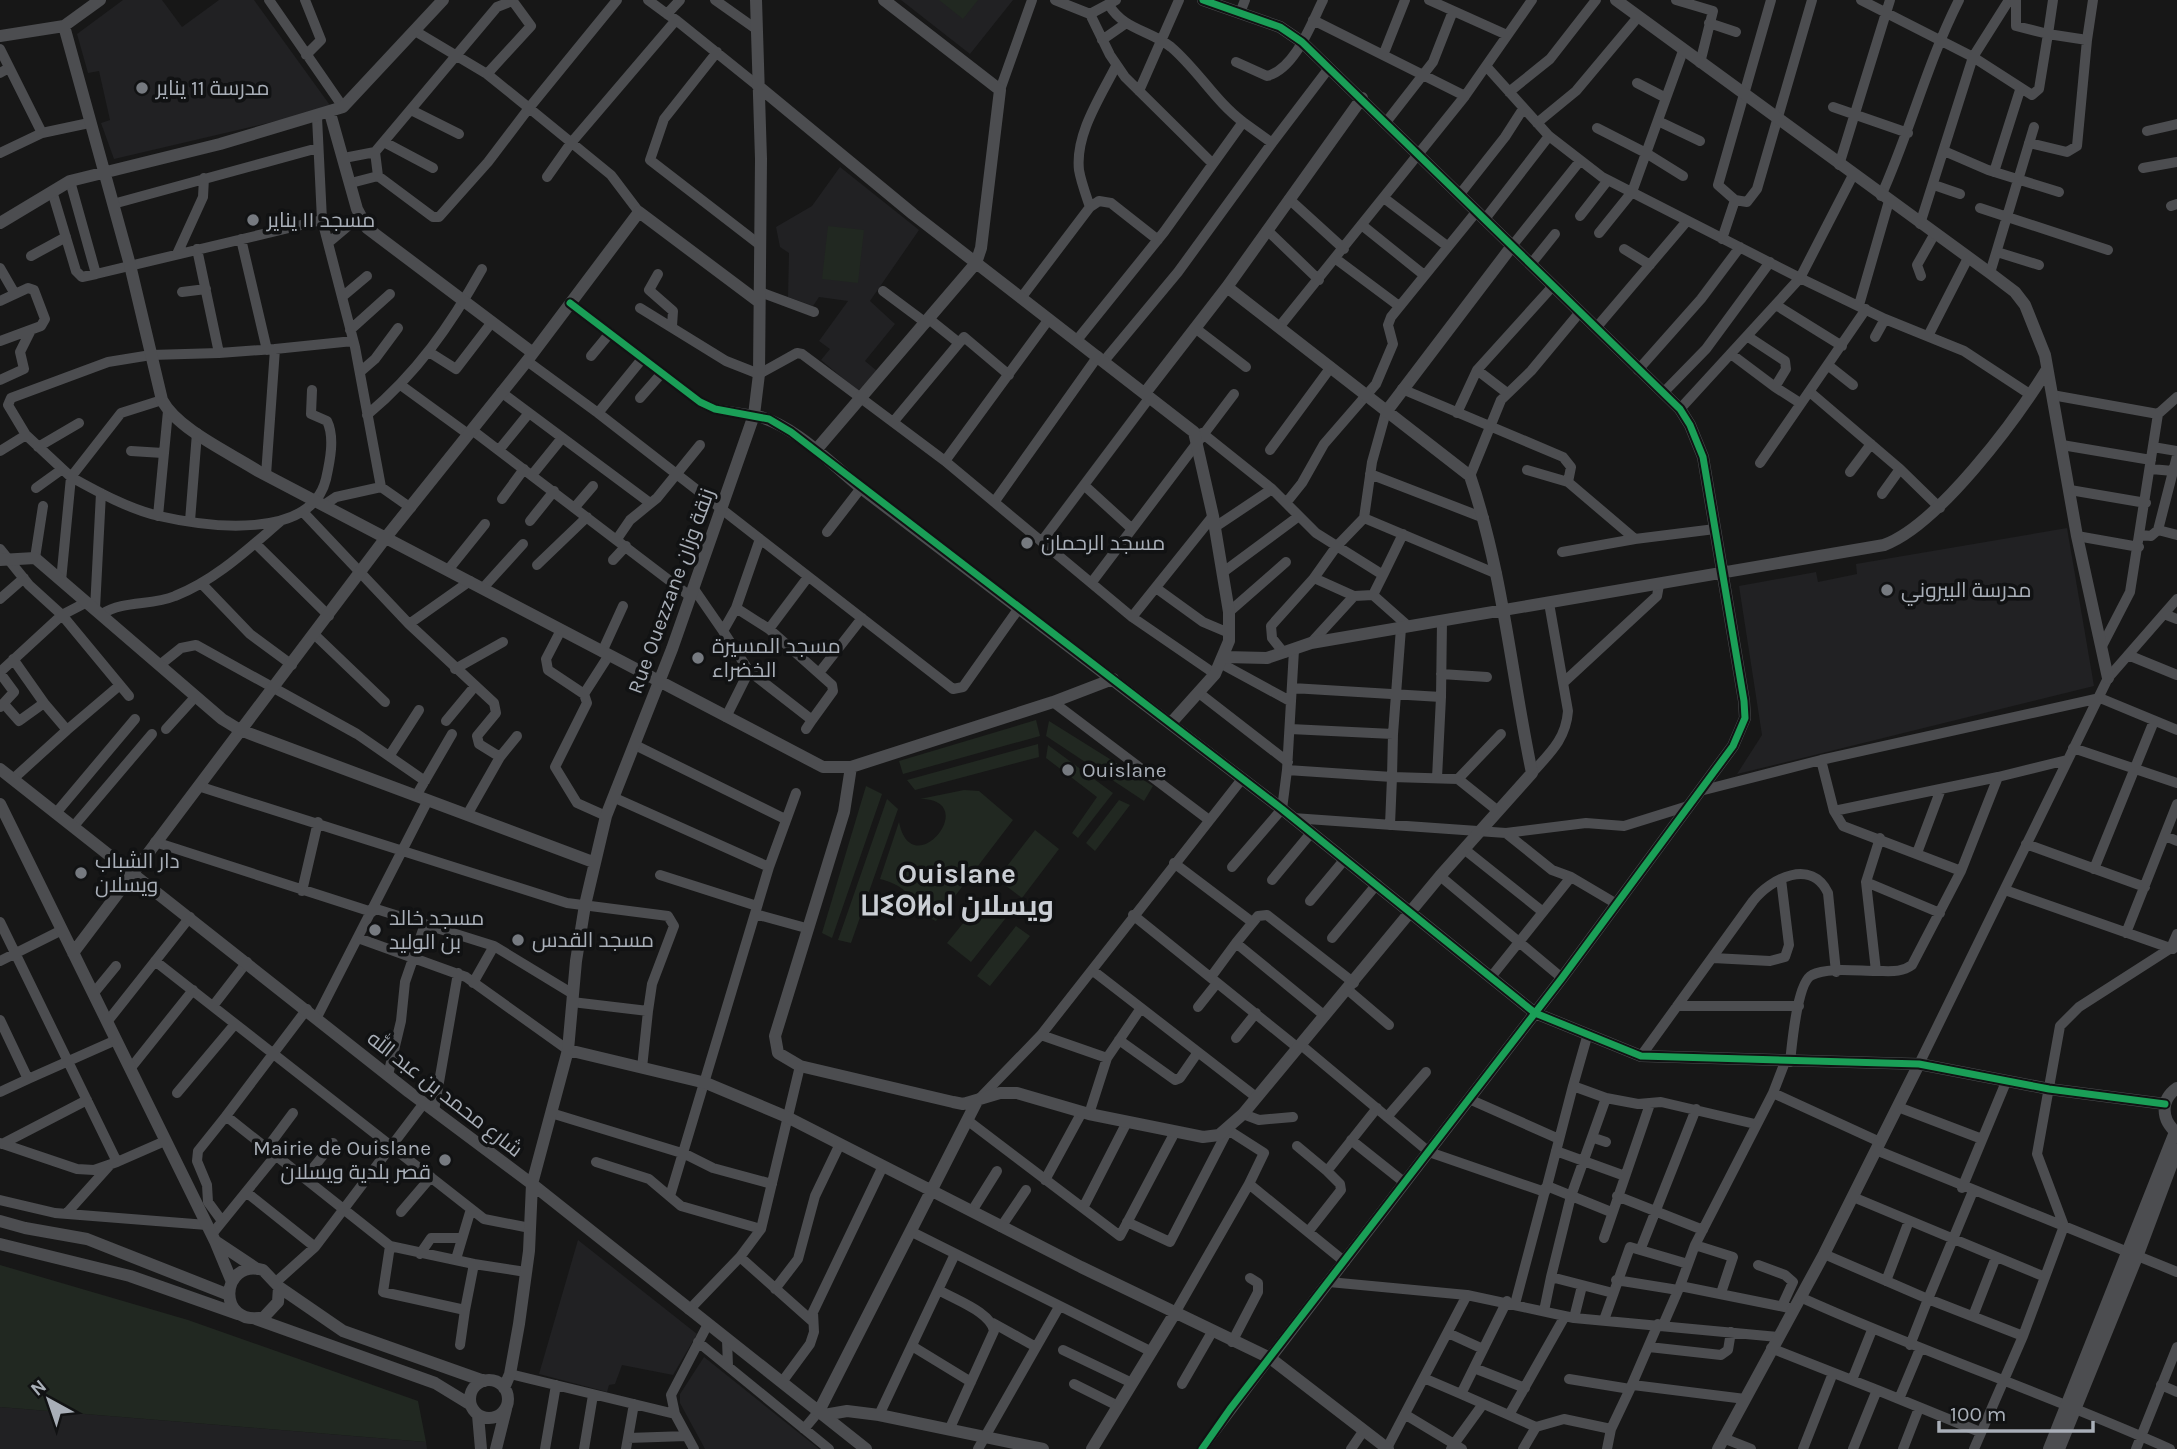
<svg xmlns="http://www.w3.org/2000/svg" width="2177" height="1449" font-family="Karla,Cairo,'Noto Sans Tifinagh',sans-serif">
	<style>
		.built { fill: #212123 }
		.green { fill: #212821 }
		.lines { fill: none; stroke-linecap: round; stroke-linejoin: round }
		.minor { stroke: #4c4d50; stroke-width: 10 }
		.tertiary { stroke: #4c4d50; stroke-width: 12 }
		.cycleway-casing { stroke: #111213; stroke-width: 11 }
		.cycleway { stroke: #1a9f57; stroke-width: 7 }
		.poi-dot { fill: #767a80; stroke: #111213; stroke-width: 2.5 }
		.labels { text-anchor: middle; stroke-width: 7; stroke-linejoin: round; paint-order: stroke }
		.poi-label { font-size: 21px; fill: #a9afb8; stroke: #111213; text-anchor: start }
		.street-label { font-size: 21px; fill: #a9afb8; stroke: #111213 }
		.district-label { font-size: 28px; font-weight: bold; fill: #caced4; stroke: #111213 }
	</style>
	<rect width="100%" height="100%" fill="#171717"/>
	<path class="built" d="M123,0H162L182,27L219,0H254L332,108L114,159L101,123L110,120L99,71L88,73L77,34Z
		M901,0H1013L970,54Z
		M840,167L919,230L870,301L895,324L865,361L877,371L858,391L821,360L830,349L819,341L848,301L819,297L813,306L788,297L789,253L780,247L776,227L812,206Z
		M2067,528L2094,686L1737,774L1762,735L1739,586L1816,572L1818,582L1857,574L1856,564Z
		M578,1240L697,1334L673,1375L622,1365L615,1384L609,1385L607,1392L539,1374Z
		M704,1357L819,1449H705L680,1403V1394Z
		M0,1407L426,1442L427,1449H0Z"/>
	<path class="green" d="M939,0H978L963,19Z
		M828,226L864,230L858,283L822,279Z
		M1036,720L1040,736L903,774L899,761Z
		M1049,721L1153,786L1144,801L1046,736Z
		M1038,744L1039,757L915,790L907,780Z
		M1048,745L1113,793L1078,838L1072,833L1097,797L1046,758Z
		M866,786L882,794L832,938L822,933Z
		M964,790L979,791L1013,820L936,921L920,914C913,895 901,884 880,879L899,822C912,886 983,799 920,799Z
		M887,799L898,809L851,943L838,940Z
		M1119,800L1130,805L1095,851L1086,843Z
		M1035,830L1059,849L1022,898L997,879Z
		M986,895L1009,914L971,962L947,943Z
		M1016,926L1030,936L990,986L977,976Z
		M0,1265L188,1320L418,1401L426,1442L0,1407Z"/>
	<g class="lines">
		<path class="minor" d="M269,0L343,107
			M305,0L321,40L306,55
			M512,0L531,26L487,74L529,108L617,0
			M648,0L667,14L680,0
			M715,0L756,29
			M1055,0L1090,14
			M1116,0L1090,14L1110,55L1125,77L1213,164
			M1429,0L1507,35
			M1676,0L1713,11L1700,63
			M1861,0L1973,57L2032,95L2039,89L2048,34L2087,40L2077,146L2067,152L2029,143
			M2016,0V26L2048,34L2053,0
			M1109,5C1124,30 1150,30 1171,47C1198,70 1215,101 1243,122
			M1240,13L1245,0
			M676,20L758,86
			M1313,20L1465,96L1532,0
			M1709,23L1736,32
			M415,31L487,74
			M1102,40L1125,24
			M2087,40L2093,0
			M0,49L42,133L89,123
			M717,52L664,119L650,160L760,245
			M1384,53L1405,0
			M1236,62L1267,76C1295,69 1311,24 1323,0
			M1486,66L1549,136L1602,177L1800,278L1885,319L1964,351L2031,395
			M0,73L9,68
			M1637,83L1666,98
			M1000,90L1032,0
			M1139,91L1179,0
			M1509,92L1550,59L1596,0
			M1833,107L1908,133
			M411,110L459,134
			M317,117L322,220L355,347L381,487L411,508
			M1387,121L1433,62L1453,11
			M1658,121L1700,141
			M1537,123L1576,91L1638,17
			M1597,128L1646,153L1683,176
			M2147,131L2177,124
			M384,142L433,168
			M1272,143L1329,68
			M1944,151L1988,170L2059,192
			M375,152L378,176
			M0,153L42,133
			M344,158L375,152L497,7L512,1
			M1839,165L1890,0
			M2143,168L2177,162
			M1994,172L2020,90
			M547,177L571,143L676,20L667,14
			M351,183L378,176L433,217H439L488,162L529,108L611,175L639,212
			M1934,185L1960,194
			M52,191L76,271L82,277L96,274L70,181
			M1460,194L1505,137L1523,109
			M1881,196C1910,132 1927,63 1959,0
			M1384,198L1447,246
			M1289,199L1344,249
			M1735,200L1718,185L1771,0
			M113,204L318,148
			M2171,206L2177,204
			M1090,207C1086,195 1081,182 1079,170C1075,134 1101,96 1116,66
			M1980,208L2108,250
			M1580,216L1608,180
			M1485,219L1549,136
			M1920,224L1973,57L2009,0
			M1363,226L1424,275
			M1267,230L1319,280
			M1599,233L1632,192L1683,51
			M241,239L267,350
			M1722,239L1735,200L1747,202L1757,189L1812,0
			M328,243L360,216
			M1512,246L1580,161
			M197,249L219,353L275,349
			M1624,249L1650,265
			M1997,252L2039,265
			M177,254L203,197L204,178
			M31,256L66,237
			M1336,259L1399,306
			M1531,264L1555,234
			M0,268L15,294L28,288L34,290L45,319L41,326L0,341
			M1990,273L2034,127
			M96,274L322,220
			M658,274L649,290L673,311L672,326
			M1921,276L1917,265L1934,235
			M883,291L926,323
			M182,292L206,289
			M760,292L814,312
			M342,297L367,276
			M1021,298L1090,207L1099,201L1111,203L1158,240
			M0,301L15,294
			M570,303L700,402L715,409L754,415
			M1776,305L1842,346
			M1859,305L1889,201
			M640,308L726,361L759,374L797,353L802,354L945,461L1132,617L1215,674
			M929,319L959,343
			M1280,326L1465,96
			M1195,328L1246,367
			M1596,328L1687,221
			M350,330L390,294
			M1928,336L1968,258
			M1875,337L1885,319
			M1077,340L1164,232L1243,122L1272,143L1178,272L1104,361
			M429,352L456,369L492,322
			M1731,354L1775,387L1786,369L1785,361L1747,336
			M591,356L610,333
			M527,361L598,413L953,689L963,687L1019,608
			M1829,366L1853,385
			M1477,370L1553,286
			M1638,370L1701,299L1740,247
			M360,372L375,359L398,328
			M0,380L24,369L20,352L31,330
			M402,386L468,434
			M1775,387L1800,403
			M1402,389L1563,457L1571,467L1568,482L1635,539L1562,552
			M501,392L650,503
			M1663,393L1706,349L1770,262
			M1811,393L1900,469L1940,508
			M2052,395L2158,414L2177,397
			M640,398L661,374
			M162,400L121,413L71,477L26,435L8,405L11,398L108,362L151,355L219,353
			M1680,409L1800,278L1853,175
			M598,413L642,359
			M1457,413L1477,370L1507,393
			M367,415C417,373 450,326 482,269
			M894,421L964,337L1009,375
			M472,430L691,597
			M1202,433L1272,489L1316,533L1383,575L1373,595L1354,596L1311,643
			M2062,445L2151,460
			M38,447L79,423
			M2153,447L2177,451
			M499,450L529,413
			M1270,450L1331,367
			M0,451L26,435
			M131,451L163,453
			M945,461L1049,319
			M1760,463L1866,309
			M2151,469L2173,471
			M1527,470L1568,482
			M1850,472L1871,444
			M1370,474L1484,518
			M266,475L275,349L353,341
			M532,475L562,438
			M1470,476L1501,400L1531,371L1580,312
			M1085,486L1131,528
			M36,488L61,470
			M2070,490L2146,503
			M1882,494L1900,469
			M502,499L524,469
			M995,501L1098,356
			M1286,503L1302,483L1324,444L1376,384L1393,344L1388,325L1391,317L1477,211
			M324,505L336,497L381,487
			M575,507L593,486
			M304,513L409,624L494,703L496,713L477,736L479,744L500,757L517,736
			M158,516L168,411
			M1364,518L1497,574
			M190,521L197,433
			M530,521L554,491
			M1215,527L1272,489
			M2158,530L2177,456
			M827,532L861,488
			M2141,535L2151,536L2158,530L2177,535
			M2077,536L2139,547
			M617,539L630,520L657,498L700,445
			M1635,539L1715,529
			M1042,541L1150,397
			M255,543L329,616
			M0,549L29,585L62,615L87,602
			M35,558L43,506
			M613,560L626,546
			M537,565L587,517
			M448,570L485,524
			M1222,573L1299,516
			M1383,575L1403,534
			M61,581L71,477C98,492 129,509 159,516C207,527 311,541 326,479C330,461 335,437 327,421L311,414L312,390
			M1092,582L1234,394
			M201,583L250,634L292,665
			M483,588L523,544
			M1156,588L1203,622L1229,633
			M694,589L723,631L736,608L760,539
			M1373,595L1408,626
			M1354,596L1314,578L1336,547L1364,518L1372,462L1386,412
			M0,599L24,578
			M736,608L769,629L832,685L833,691L812,720
			M95,609L101,493
			M1229,612L1286,562
			M102,614C124,600 151,606 175,596C216,580 249,548 282,520
			M2164,614L2177,619
			M1132,617L1213,516
			M409,624L470,581
			M769,629L808,577
			M561,630L546,659L548,670L584,694L609,655
			M723,631L749,671
			M315,635L385,702
			M2101,648L2130,592L2158,414
			M602,652L623,606
			M1284,653L1272,638L1271,626L1314,578
			M2128,655L2177,675
			M13,659L44,703
			M161,664L181,648L196,645L357,734L425,781
			M1222,664L1290,701
			M455,669L503,642
			M0,672L62,615L129,696
			M0,673L14,692L0,707
			M819,673L862,618
			M1441,674L1487,677
			M1563,683L1657,596L1659,585
			M1292,688L1441,697L1442,621
			M1199,693L1288,762
			M584,694L587,703L555,767L577,803L606,816
			M1053,702L1209,820
			M4,704L19,721L44,703L67,730L13,779
			M726,717L749,671L812,720L806,729
			M446,721L475,686
			M166,729L196,696
			M1290,729L1393,734L1401,628
			M67,730L120,685
			M635,745L785,819
			M2073,748L2177,783
			M390,755L419,710
			M1821,760L1834,811L1843,826L1961,871L1998,777L2067,760
			M1287,770L1392,777L1393,734
			M1532,773C1550,753 1566,739 1568,711L1549,603
			M1437,778L1441,697
			M1458,779L1501,734
			M198,786L567,903L668,916L674,926L652,984L648,1011
			M1700,791L1821,760L2100,698L2177,730
			M416,796L452,734
			M615,798L769,867L796,793
			M1834,811L1998,777
			M56,813L135,719
			M467,815L500,757
			M1293,818L1506,833L1586,823L1624,826L1688,806
			M1390,825L1392,777L1458,779L1498,811
			M73,827L152,734
			M1506,833L1552,870L1571,877L1615,903
			M2165,836L2177,841
			M155,842L372,912
			M2026,844L2145,887
			M1464,849L1543,912
			M1917,853L1941,789
			M1174,863L1252,922
			M1232,867L1282,809L1287,770L1294,650
			M2094,869L2154,721
			M660,875L757,906
			M1440,876L1519,942L1571,877
			M1272,880L1311,833
			M1866,882L1940,913
			M2005,890L2173,949
			M302,891L318,822
			M1310,901L1345,859
			M373,908L494,946L573,994
			M755,914L806,928
			M1133,915L1298,1048
			M0,922L117,1162L165,1141
			M2126,933L2177,804
			M358,938L466,977L568,1050
			M1332,938L1377,884
			M1236,943L1258,916L1267,915L1354,983
			M1713,958L1770,961L1785,957L1789,945L1781,879
			M0,961L62,930
			M155,961L484,1219L530,1228
			M1092,970L1256,1097
			M1876,971L1866,882L1880,838
			M1211,977L1236,943L1325,1016
			M1491,977L1519,942L1562,978
			M473,983L494,946
			M1348,990L1389,1025
			M93,994L116,966
			M572,1002L648,1011L642,1068
			M213,1006L247,962
			M1677,1006H1799
			M1198,1007L1217,983
			M317,1017L428,800
			M0,1020L28,1079L116,1040
			M107,1022L190,917
			M1041,1035L1107,1058L1141,1008
			M1587,1037L1573,1086L1606,1098L1638,1104L1661,1102L1755,1124
			M1236,1038L1256,1013
			M1119,1040L1175,1080L1180,1078L1198,1052
			M1301,1045L1429,1152L1545,1192
			M1641,1056L1753,901C1771,878 1812,858 1828,893L1836,972
			M1790,1062C1792,1045 1797,982 1812,975C1827,967 1858,971 1876,971C1890,971 1901,973 1912,965L1961,871
			M1919,1064L2108,678L2177,599
			M130,1069L193,990
			M388,1075L401,1021L405,982L425,924
			M1573,1086L1547,1186L1611,1212
			M0,1092L28,1079
			M177,1093L235,1024
			M1773,1093L1785,1062
			M980,1098L1041,1035L1242,779
			M1469,1099L1559,1139
			M1898,1107L1982,1139
			M434,1111L458,973
			M551,1113L685,1154L713,1168L772,1184
			M1089,1114L1107,1058
			M1243,1114L1259,1120L1293,1117
			M226,1116L307,1009
			M1387,1117L1426,1072
			M967,1120L1120,1236L1175,1132
			M1594,1138L1606,1142
			M1351,1140L1405,1183
			M0,1143L77,1169L94,1170L117,1162
			M2,1144L87,1100
			M1297,1146L1327,1171L1377,1108
			M267,1148L293,1113
			M1876,1150L2177,1272
			M1556,1151L1625,1176
			M596,1162L649,1179L681,1206L761,1229
			M305,1178L333,1143
			M1045,1180L1082,1112
			M1962,1188L2006,1082
			M1973,1191L1928,1299L2023,1336
			M246,1192L315,1247
			M670,1196L769,867
			M1617,1196L1703,1230
			M1853,1197L2045,1277
			M0,1200L55,1213L207,1225
			M1083,1208L1127,1122
			M972,1211L997,1171
			M401,1212L431,1177
			M66,1214L110,1165
			M222,1221L208,1202L207,1185L197,1161L198,1151L226,1116L390,1246L474,1264
			M1127,1222L1170,1242L1228,1130L1264,1153L1249,1184L1345,1262
			M1001,1227L1026,1190
			M912,1232L1152,1352
			M1308,1232L1341,1190L1340,1184L1327,1171
			M212,1234L276,1155
			M1604,1238L1650,1104
			M1695,1245L1773,1093L1880,1142
			M390,1246L383,1292L465,1310L460,1345
			M1641,1248L1696,1109
			M420,1254L431,1238H460
			M1824,1254L1928,1299L1910,1345
			M740,1257L812,1321
			M456,1259L471,1209
			M1758,1265L1785,1275L1793,1282L1782,1306
			M1551,1277L1571,1196L1606,1098
			M1616,1280L1678,1290
			M1886,1281L1909,1221
			M276,1282L315,1247L424,1103
			M1329,1282L1467,1295
			M1680,1286L1695,1245L1733,1257L1721,1293
			M775,1289L798,1259L815,1196L839,1146
			M939,1290C955,1300 991,1312 994,1331L949,1430
			M1800,1297C1921,1352 2048,1394 2170,1449
			M1515,1304L1546,1187
			M465,1310L474,1264L526,1272
			M689,1310L740,1257L761,1229L800,1066
			M1544,1311L1551,1277L1613,1293
			M1175,1313L1249,1184
			M1973,1316L1996,1257
			M1574,1318L1582,1286
			M1604,1320L1630,1247L1688,1264
			M993,1323L1036,1347
			M1663,1325L1680,1286L1794,1309
			M1448,1333L1483,1349
			M727,1340L728,1366
			M698,1342L829,1449
			M1232,1342L1258,1292V1283L1250,1278
			M912,1346L971,1382
			M1649,1347L1721,1355L1728,1350L1731,1332
			M1771,1348L1877,1390L1853,1449
			M1063,1350L1132,1383
			M1474,1368L1525,1388
			M510,1374L675,1414
			M1426,1379L1461,1394L1507,1301
			M1569,1379L1630,1389L1611,1429
			M1852,1380L1872,1330
			M782,1382L810,1344L814,1332L813,1312L883,1166
			M1074,1384L1118,1406
			M1182,1384L1212,1332
			M1633,1385L1745,1399
			M2161,1385L2177,1392
			M1630,1389L1658,1324
			M1877,1390L1980,1432
			M1461,1394L1536,1427L1523,1449
			M1899,1399L1920,1349
			M879,1415L955,1254
			M1406,1415L1454,1444L1451,1449
			M1509,1415L1565,1316
			M1536,1427L1564,1419L1611,1429L1607,1449
			M804,1429L819,1411
			M628,1438L687,1436
			M1723,1438L1751,1449
			M1387,1448L1467,1295L1574,1318L1778,1337
			M545,1449L556,1385
			M584,1449L593,1395
			M626,1449L634,1404
			M694,1449L675,1414L671,1395L708,1324
			M978,1449L1059,1307
			M1202,1449L1270,1358
			M1351,1449L1364,1430
			M1462,1449L1454,1444L1483,1404
			M1803,1449L1833,1373
			M1903,1449L1919,1408
			M1974,1449L2023,1336L2064,1226L2037,1154L2060,1026L2079,1007L2171,948L2177,934
			M2136,1449L2177,1347"/>
		<path class="tertiary" d="M1203,0L1280,27L1302,42L1680,409L1690,425L1703,457L1744,701L1745,718L1733,746L1562,978L1270,1358
			M1616,0L1990,273L2015,292L2025,305L2045,355L2077,536L2108,678
			M64,26L130,265L162,400C177,429 230,453 258,471L823,767H851L1053,702L1113,679
			M0,36L64,26L100,0
			M758,86L913,214L1194,432L1213,516L1229,612V641L1215,674L1171,723
			M330,113L357,209L367,228L533,353
			M0,223L70,181L220,144L343,107L443,0
			M1145,393L1227,287L1362,98
			M1386,412L1512,246
			M754,415C795,425 829,462 861,488L1282,809L1535,1013L1641,1056L1919,1064L2049,1089L2165,1104
			M816,450L976,263L981,248L1000,90L884,0
			M0,560L35,558L222,719L240,730L593,862
			M1225,657L1267,658L1311,643L1884,545C1938,525 2015,421 2046,371
			M851,767L844,812L775,1036L778,1053L800,1066L953,1102L963,1104L1000,1093H1017L1089,1114L1203,1137L1219,1135L1243,1114L1440,876L1532,773C1511,673 1503,573 1470,476L1227,287
			M0,769L409,1092L532,1184L866,1449
			M0,804L215,1241L232,1282
			M73,953L387,536L527,361L639,212L759,302
			M568,1050L706,1083L787,1117L1081,1267L1270,1358L1388,1449
			M2177,1088C2160,1100 2161,1120 2177,1133
			M0,1221L25,1228L87,1239L229,1295
			M215,1241L257,1269
			M0,1244L130,1276L238,1314
			M279,1287L278,1302L264,1317C216,1328 220,1258 263,1270L279,1287L343,1331L484,1381
			M256,1319L435,1383L471,1405
			M470 1399a19 19 0 1 1 38 0a19 19 0 1 1-38 0Z
			M504,1388L510,1374L519,1324L529,1251L532,1184L568,1050L576,961L585,905L606,816L672,649L754,415L759,374L761,159L756,0
			M819,1411L977,1101
			M478,1415L481,1449
			M824,1415L847,1411L879,1415L1043,1449
			M496,1449L506,1409
			M1092,1449L1175,1313
			M1718,1449L1824,1254L1919,1064
			M2049,1449L2175,1132
			M2059,1449L2137,1257L2177,1150"/>
		<g class="cycleway-casing">
			<path id="cycleway" d="M570,303L700,402L715,409L769,419L791,432L1282,809L1535,1013L1641,1056L1919,1064L2049,1089L2165,1104
				M1202,1449L1230,1409L1562,978L1733,746L1745,718L1744,701L1703,457L1690,425L1680,409L1302,42L1280,27L1203,0"/>
		</g>
		<use href="#cycleway" class="cycleway"/>
	</g>
	<g class="poi-dot">
		<circle cx="142" cy="88" r="7"/>
		<circle cx="253" cy="220" r="7"/>
		<circle cx="1027" cy="543" r="7"/>
		<circle cx="1887" cy="590" r="7"/>
		<circle cx="698" cy="658" r="7"/>
		<circle cx="1068" cy="770" r="7"/>
		<circle cx="81" cy="873" r="7"/>
		<circle cx="375" cy="930" r="7"/>
		<circle cx="518" cy="940" r="7"/>
		<circle cx="445" cy="1160" r="7"/>
	</g>
	<g class="labels">
		<g class="poi-label">
			<text x="156" y="95">مدرسة 11 يناير</text>
			<text x="267" y="227">مسجد ١١ يناير</text>
			<text x="1041" y="550">مسجد الرحمان</text>
			<text x="1901" y="597">مدرسة البيروني</text>
			<text x="712" y="653">مسجد المسيرة<tspan x="712" dy="24">الخضراء</tspan></text>
			<text x="1082" y="777">Ouislane</text>
			<text x="95" y="868">دار الشباب<tspan x="95" dy="24">ويسلان</tspan></text>
			<text x="389" y="925">مسجد خالد<tspan x="389" dy="24">بن الوليد</tspan></text>
			<text x="532" y="947">مسجد القدس</text>
			<text x="431" y="1155" text-anchor="end">Mairie de Ouislane<tspan x="431" dy="24">قصر بلدية ويسلان</tspan></text>
		</g>
		<g class="street-label">
			<text transform="translate(671 591) rotate(-70)" y="7">Rue Ouezzane زنقة وزان</text>
			<text transform="translate(445 1094) rotate(38)" y="7">شارع محمد بن عبد الله</text>
		</g>
		<g class="district-label">
			<text x="957" y="883">Ouislane<tspan x="957" dy="32">ⵡⵉⵙⵍⴰⵏ ويسلان</tspan></text>
		</g>
	</g>
	<g transform="translate(49 1400) rotate(320)" stroke="#111213" stroke-width="5" paint-order="stroke">
	<path d="M0-5L12 26L0 18L-12 26Z" fill="#a9afb8"/>
	<text y="-10" font-size="19" font-weight="bold" text-anchor="middle" fill="#a9afb8">N</text>
	</g>
	<path d="M1939 1421v10h154v-10" fill="none" stroke="#a9afb8" stroke-width="3.5"/>
	<text x="1950" y="1421" font-size="21" fill="#a9afb8" stroke="#111213" stroke-width="5" paint-order="stroke">100 m</text>
</svg>
